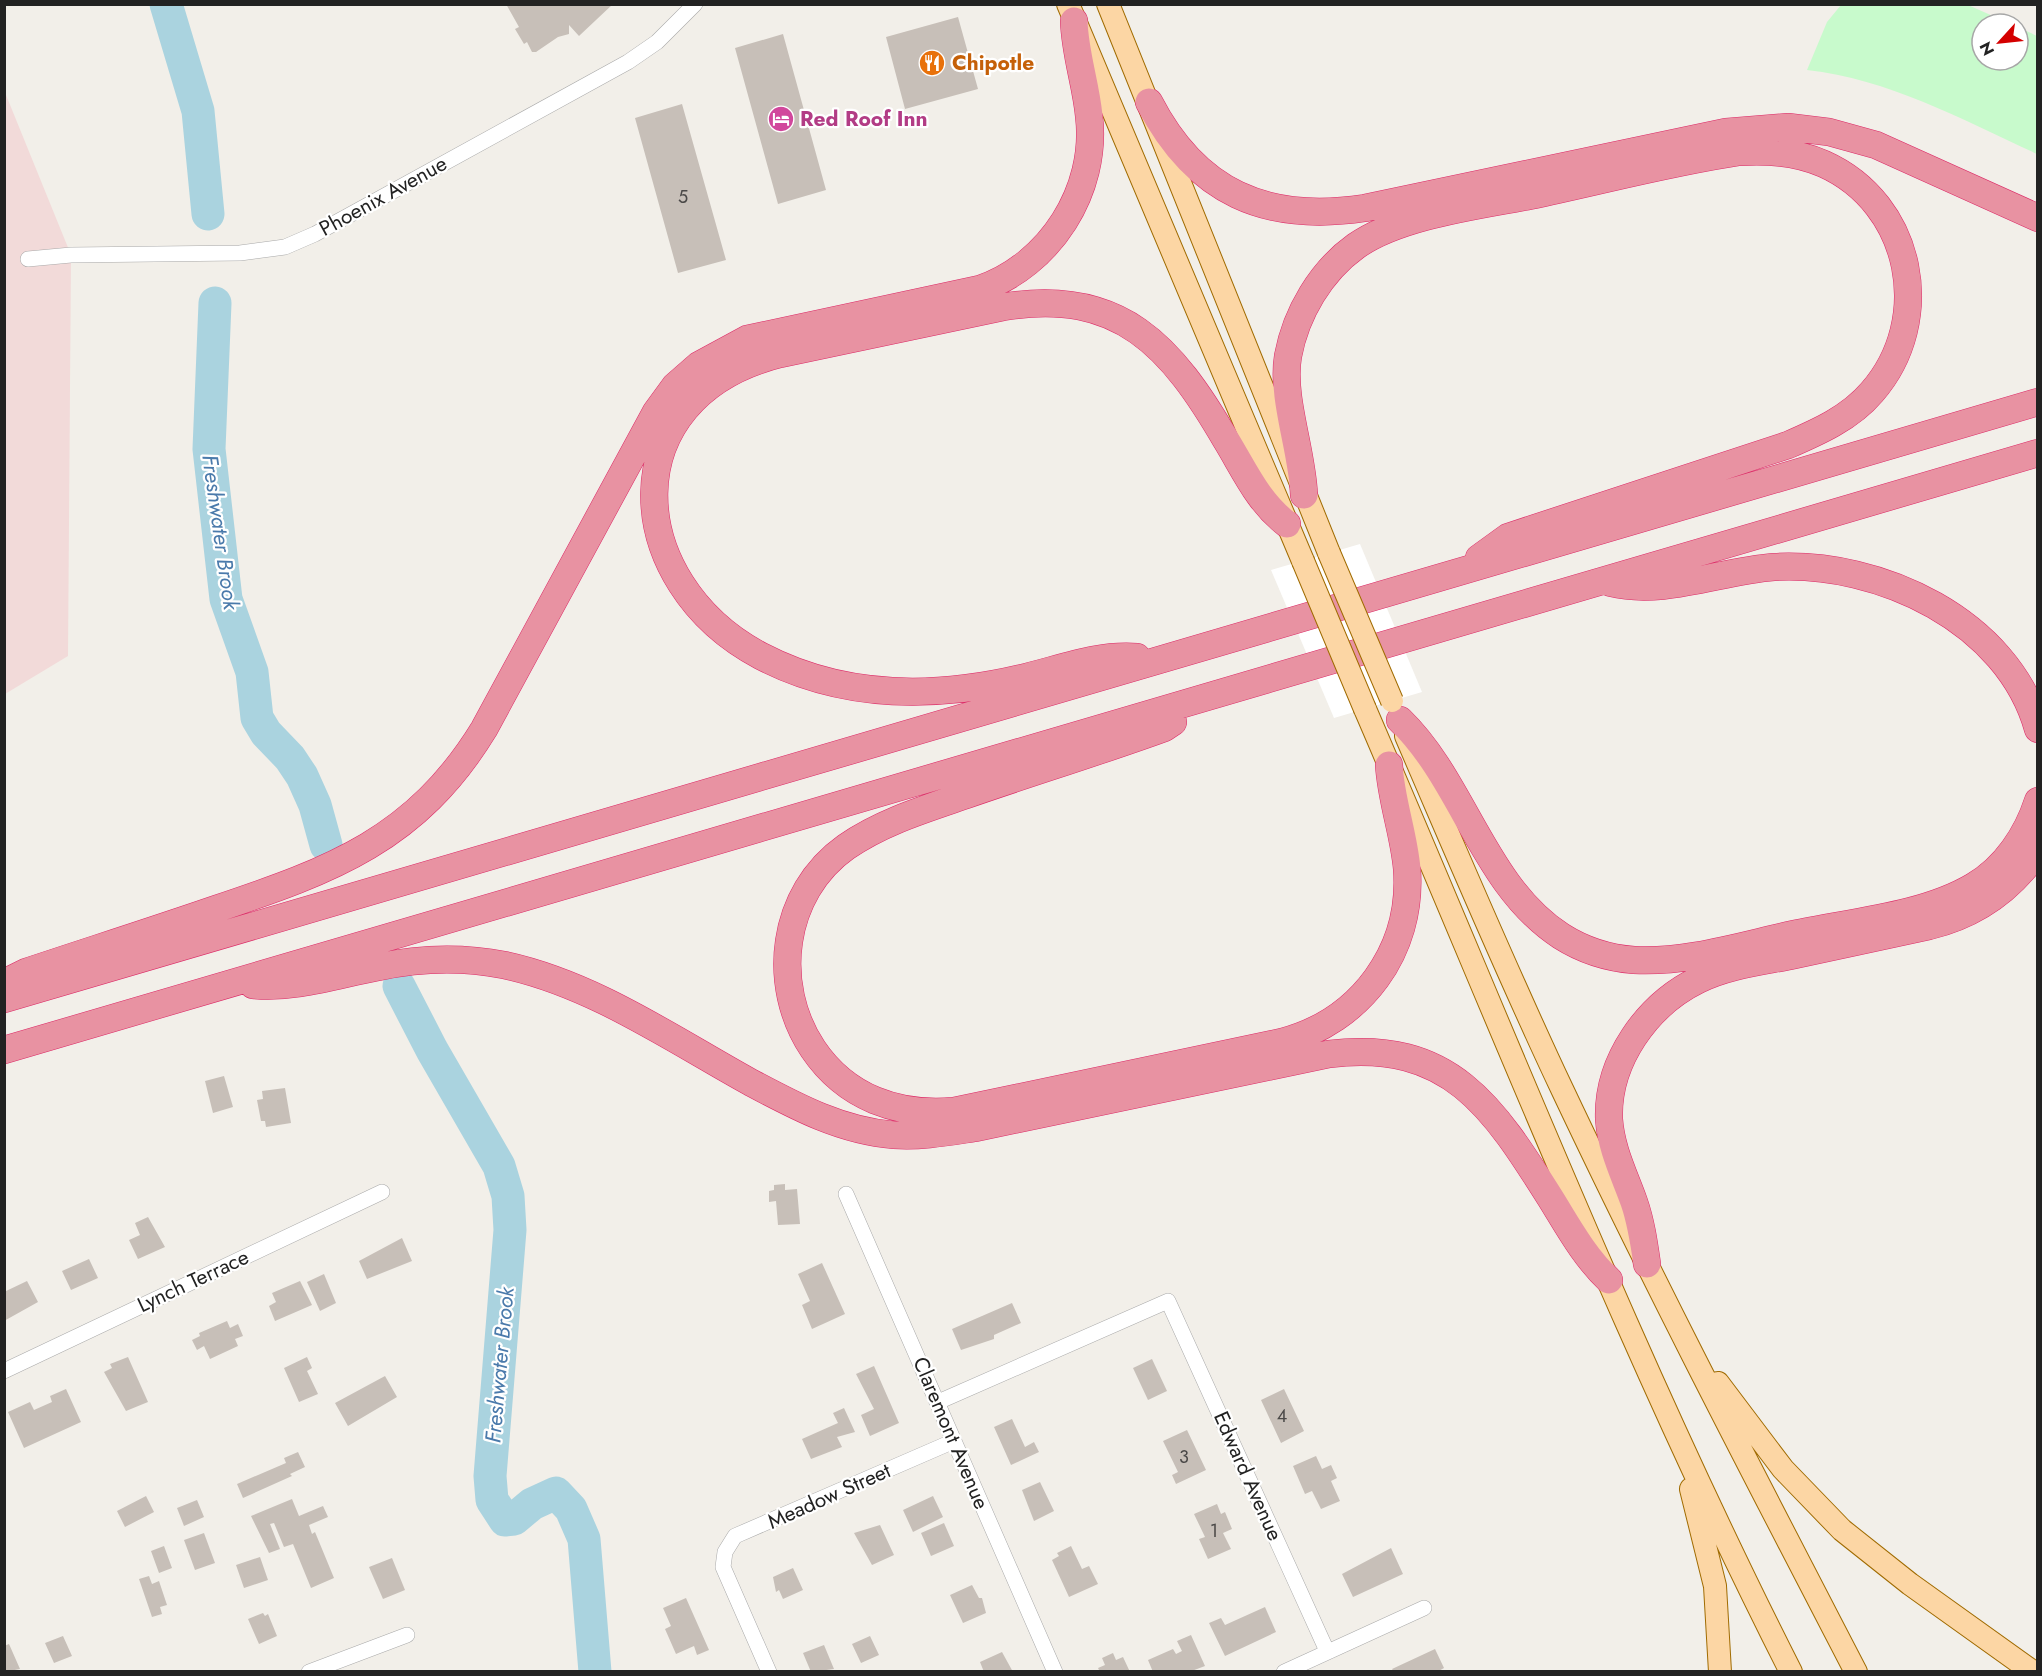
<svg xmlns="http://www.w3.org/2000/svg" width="2042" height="1676" font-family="Jost,sans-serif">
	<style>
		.commercial { fill: #f2dad9 }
		.park { fill: #c8facc }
		.pier { fill: #fff }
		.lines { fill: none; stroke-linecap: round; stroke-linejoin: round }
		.river { stroke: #aad3df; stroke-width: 33 }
		.building { fill: #c7bfb8 }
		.minor-casing { stroke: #a9a9a9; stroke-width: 16 }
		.primary-casing { stroke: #a06b00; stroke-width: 24 }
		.motorway-casing { stroke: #dc2a67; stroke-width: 28 }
		.minor { stroke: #fff; stroke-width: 15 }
		.primary { stroke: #fcd6a4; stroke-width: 22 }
		.motorway { stroke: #e892a2; stroke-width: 27 }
		.primary-bridge-casing { stroke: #a06b00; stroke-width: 24; stroke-linecap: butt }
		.primary-bridge { stroke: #fcd6a4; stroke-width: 22 }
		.labels { text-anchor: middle; stroke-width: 4.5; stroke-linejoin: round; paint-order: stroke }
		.number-label { font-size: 18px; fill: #4b4948 }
		.food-label { font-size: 21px; font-weight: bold; fill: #c56008; stroke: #fff; text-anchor: start }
		.hotel-label { font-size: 21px; font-weight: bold; fill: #b23c85; stroke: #fff; text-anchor: start }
		.street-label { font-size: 21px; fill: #222; stroke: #fff }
		.water-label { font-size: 22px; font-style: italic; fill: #4a7aab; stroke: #fff }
	</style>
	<rect width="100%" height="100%" fill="#f2efe9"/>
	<path class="commercial" d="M4,90L71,255L68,656L5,694Z"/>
	<path class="park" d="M1841,5H1968L2011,24H1982V60H2018V27L2037,36V154C1963,120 1889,79 1807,70L1827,22Z"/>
	<path class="pier" d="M1360,544L1422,692L1334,718L1271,570Z"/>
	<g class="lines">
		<path class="river" d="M166,4L198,111L208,214
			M215,303L209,449L226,599L252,672L257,718L266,733L290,758L302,776L315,805L326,845
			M399,986L432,1050L499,1166L508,1196L510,1230L490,1476L492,1500L505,1520L514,1519L532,1504L556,1493L571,1509L584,1539L595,1672"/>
	</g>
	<path class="building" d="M506,4H613L579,36L569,25V34L558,37L536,52H532L527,42L524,44L515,29L519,27Z
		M958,17L978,89L905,109L886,37Z
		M783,34L826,190L778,204L735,48Z
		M682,104L726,260L678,273L635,118Z
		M224,1076L233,1107L213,1113L205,1081Z
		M285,1088L291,1123L266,1127L265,1121H261L257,1100L263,1099L262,1091Z
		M785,1184V1190L797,1189L800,1224L778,1225L776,1201L769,1202V1191L774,1190V1185Z
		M148,1217L165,1247L138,1259L129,1240L140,1235L135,1223Z
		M402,1238L412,1261L367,1279L359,1261Z
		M89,1259L98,1278L71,1290L62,1271Z
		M822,1263L845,1314L812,1329L802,1305L810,1301L798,1274Z
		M324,1274L336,1303L320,1311L307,1282Z
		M27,1281L38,1302L4,1321V1292Z
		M300,1281L312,1305L275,1321L269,1306L276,1302L272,1293Z
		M1012,1303L1021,1323L994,1335V1339L961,1350L952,1329Z
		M227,1321L230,1328L238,1324L243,1336L235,1339L238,1346L210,1359L204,1346L197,1350L192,1340L200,1336L199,1333Z
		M128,1357L148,1402L126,1411L104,1372L112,1368L110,1364Z
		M307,1357L312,1368L307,1371L318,1394L299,1402L284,1368Z
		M1152,1359L1167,1391L1148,1400L1133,1368Z
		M874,1366L899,1423L870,1436L861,1415L874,1409L856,1374Z
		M385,1376L397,1397L348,1426L335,1403Z
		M66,1389L81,1422L24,1448L8,1412L30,1402L34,1410L52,1402L50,1396Z
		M1284,1389L1304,1431L1281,1443L1261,1400Z
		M844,1408L855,1432L837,1437L842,1447L811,1459L802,1439L838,1423L833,1413Z
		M1012,1419L1025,1447L1034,1442L1039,1452L1011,1465L994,1427Z
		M1187,1430L1206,1470L1176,1484L1172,1475L1178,1472L1163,1441Z
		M298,1452L305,1467L290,1474L292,1476L243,1498L237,1484L286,1463L284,1458Z
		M1316,1456L1322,1469L1331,1465L1337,1478L1331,1481L1340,1501L1321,1509L1312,1491L1305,1494L1293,1466Z
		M1040,1482L1054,1511L1034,1521L1022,1490Z
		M146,1496L154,1512L125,1527L117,1511Z
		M933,1496L943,1517L913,1532L903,1510Z
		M292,1499L299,1516L323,1506L328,1517L309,1525L312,1534L315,1532L334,1578L311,1588L293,1544L284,1547L274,1523L270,1524L280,1549L269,1553L251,1516Z
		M197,1500L204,1517L184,1526L177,1508Z
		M1217,1504L1221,1514L1225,1512L1232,1529L1223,1533L1231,1549L1208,1559L1199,1539L1205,1537L1194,1514Z
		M944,1523L954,1546L931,1556L921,1533Z
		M880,1525L894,1555L872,1565L854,1533Z
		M204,1533L215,1563L195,1570L184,1540Z
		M164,1546L172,1568L159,1573L151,1551Z
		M1071,1546L1082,1569L1089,1566L1098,1584L1069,1597L1052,1560L1059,1556L1057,1553Z
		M1391,1548L1403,1574L1353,1597L1342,1574Z
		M260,1557L268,1580L244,1588L236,1565Z
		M392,1558L405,1590L383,1599L369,1567Z
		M793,1568L803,1590L783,1599L779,1590L776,1592L773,1577Z
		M149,1576L152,1584L159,1581L167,1605L160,1607L162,1614L152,1617L139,1579Z
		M972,1585L979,1598H982L986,1613L963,1623L950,1595Z
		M686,1598L709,1650L697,1655L694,1646L676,1654L665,1629L671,1626L663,1608Z
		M1265,1607L1276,1632L1225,1656L1209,1623L1221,1618L1225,1625Z
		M263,1613L265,1616L268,1614L277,1636L259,1644L248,1619Z
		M1191,1635L1205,1666L1189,1672H1153L1148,1660L1173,1649L1176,1654L1182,1651L1177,1641Z
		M63,1636L72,1656L54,1663L45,1643Z
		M870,1636L879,1655L861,1663L852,1644Z
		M9,1644L20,1669L4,1672V1646Z
		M824,1645L834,1669L811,1672L803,1653Z
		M1435,1649L1444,1668L1437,1672H1394L1392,1669Z
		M1002,1652L1013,1672H984L980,1662Z
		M1113,1653L1116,1660L1123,1657L1130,1672H1100L1098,1668L1105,1665L1102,1658Z"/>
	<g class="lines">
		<g class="minor-casing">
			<path id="minor" d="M28,259L71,255L240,253L285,247L315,234L628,62L657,42L695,4
				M846,1194L1055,1672
				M4,1371L382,1192
				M938,1402L1168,1301L1327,1651
				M309,1672L407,1635
				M769,1672L723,1567L725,1552L735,1536L954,1441
				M1284,1672L1424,1608"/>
		</g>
		<g class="primary-casing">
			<path id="primary" d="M1068,4L1303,561
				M1108,4L1329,553
				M1365,709C1504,1031 1632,1359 1791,1672
				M1406,736C1457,854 1507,973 1562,1089C1655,1286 1756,1479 1856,1672
				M1718,1383L1783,1469L1842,1530L1910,1584L2033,1672
				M1691,1489L1715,1586L1720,1672"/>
		</g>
		<g class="motorway-casing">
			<path id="motorway" d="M1149,102C1196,193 1266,223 1365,208L1726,132L1788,127L1829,132L1876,145L2038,218
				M1304,495C1302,449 1281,398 1288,356C1296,313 1321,271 1356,246C1401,214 1485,205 1539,194C1605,180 1672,162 1739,152C1769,150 1797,152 1824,164C1913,204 1935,320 1872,392C1850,418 1818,432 1788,445L1508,537L1479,558
				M1611,583C1664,596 1720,571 1774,567C1880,561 2008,621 2038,729
				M1137,657C1098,654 1063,668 1026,677C936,699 845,700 761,656C621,582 610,396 780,354L1003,307C1120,287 1172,347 1226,440C1245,471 1258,502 1287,524
				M1400,720C1464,782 1483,885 1561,936C1583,950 1607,958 1634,960C1687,963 1743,945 1794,934C1850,922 1924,916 1974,886C2005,868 2027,835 2038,801
				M1173,722L1164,728C1098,752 1032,772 966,795C925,809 882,822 846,847C781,893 770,985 813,1049C846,1098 898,1116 954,1111L1282,1042C1361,1021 1413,951 1407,869C1404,834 1391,800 1389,765
				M4,983L26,972C89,951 152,931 216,909C332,870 416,840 484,729L656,412L675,386L699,365L747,339L980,289C1050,265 1098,190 1089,116C1086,84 1075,54 1074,21
				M253,985C296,989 336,975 378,967C420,958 463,957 504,965C593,984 672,1039 750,1082C795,1106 841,1131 894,1135C921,1137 948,1132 975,1128L1329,1054C1450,1039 1493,1107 1551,1199C1569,1228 1584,1256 1609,1280
				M4,999L2038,402
				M4,1050L2038,453
				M1647,1264C1644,1243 1641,1222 1634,1202C1624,1174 1611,1149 1609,1119C1607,1061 1647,1005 1698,980C1726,966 1759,962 1790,956C1836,946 1883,936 1929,926C1975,915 2011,890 2038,850"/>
		</g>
		<use href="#minor" class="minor"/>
		<use href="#primary" class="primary"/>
		<use href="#motorway" class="motorway"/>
		<g class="primary-bridge-casing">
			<path id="primary-bridge" d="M1329,553L1392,701
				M1303,561L1365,709"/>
		</g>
		<use href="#primary-bridge" class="primary-bridge"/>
	</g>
	<defs>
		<g id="restaurant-disc" transform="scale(1.35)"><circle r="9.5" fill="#e8710a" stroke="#fff"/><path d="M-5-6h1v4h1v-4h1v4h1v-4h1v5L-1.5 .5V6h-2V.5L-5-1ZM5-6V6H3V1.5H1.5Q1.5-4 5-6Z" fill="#fff"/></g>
		<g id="hotel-disc" transform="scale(1.35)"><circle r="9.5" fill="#d1479c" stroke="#fff"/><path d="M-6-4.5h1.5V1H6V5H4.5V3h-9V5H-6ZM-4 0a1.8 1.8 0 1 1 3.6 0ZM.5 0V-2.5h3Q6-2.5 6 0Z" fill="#fff"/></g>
	</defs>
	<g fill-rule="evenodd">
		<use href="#restaurant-disc" x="932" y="63"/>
		<use href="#hotel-disc" x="781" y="119"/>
	</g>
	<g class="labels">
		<g class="number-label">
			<text x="683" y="203">5</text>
			<text x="1282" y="1422">4</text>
			<text x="1184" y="1463">3</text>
			<text x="1214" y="1537">1</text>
		</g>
		<g class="food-label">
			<text x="952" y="70">Chipotle</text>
		</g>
		<g class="hotel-label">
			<text x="800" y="126">Red Roof Inn</text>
		</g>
		<g class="street-label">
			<text transform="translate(383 196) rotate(-29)" y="7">Phoenix Avenue</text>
			<text transform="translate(193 1281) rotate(-25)" y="7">Lynch Terrace</text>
			<text transform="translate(951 1433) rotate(67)" y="7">Claremont Avenue</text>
			<text transform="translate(1248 1476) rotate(66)" y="7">Edward Avenue</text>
			<text transform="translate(829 1496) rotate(-24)" y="7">Meadow Street</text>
		</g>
		<g class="water-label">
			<text transform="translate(221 532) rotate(82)" y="8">Freshwater Brook</text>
			<text transform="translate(499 1365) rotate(-85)" y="8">Freshwater Brook</text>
		</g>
	</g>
	<rect width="2042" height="1676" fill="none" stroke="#222222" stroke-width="12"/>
	<g transform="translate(2000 42) rotate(243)"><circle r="28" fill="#ffffff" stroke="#a7a7a7" stroke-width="1.5"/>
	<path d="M0-4.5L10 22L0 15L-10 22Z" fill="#d40000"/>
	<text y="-9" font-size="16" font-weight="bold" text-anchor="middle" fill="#222222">N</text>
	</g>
</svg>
